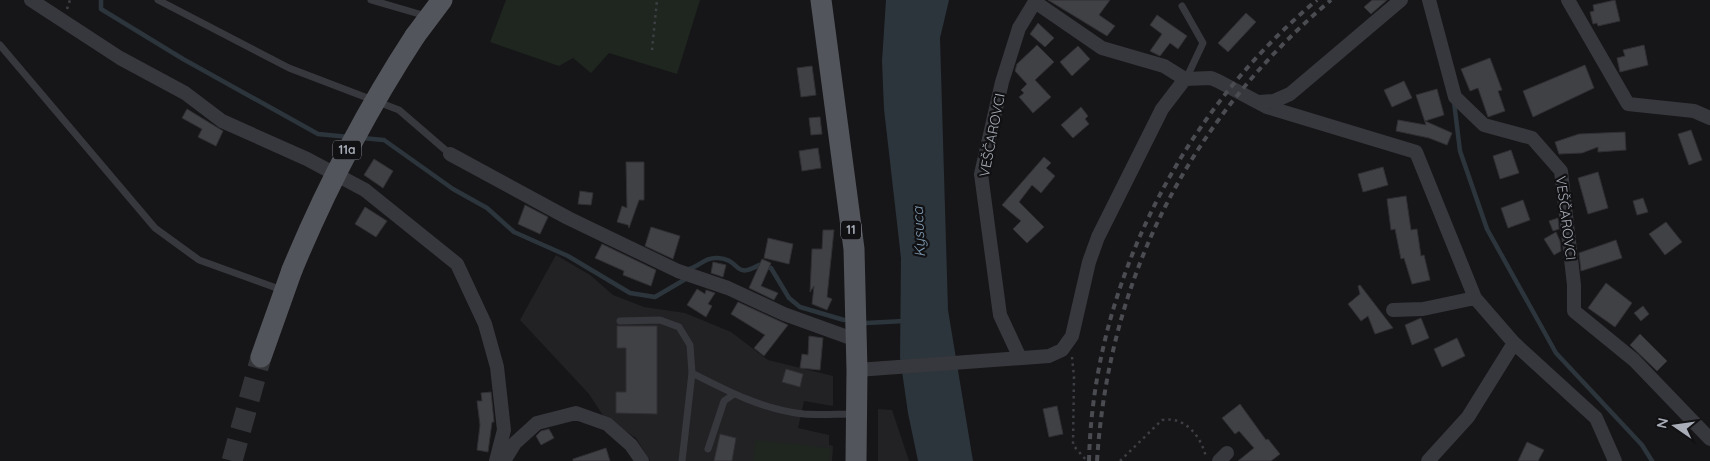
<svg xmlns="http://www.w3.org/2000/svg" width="1710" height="461" font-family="Quicksand,sans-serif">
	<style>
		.built { fill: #222225 }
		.green { fill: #1e261f }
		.water { fill: #2c353c }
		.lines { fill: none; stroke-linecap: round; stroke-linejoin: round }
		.stream { stroke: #2c353c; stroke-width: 4.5 }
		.building { fill: #404145; stroke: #303034 }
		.primary-tunnel { stroke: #333438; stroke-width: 21; stroke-dasharray: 21 11; stroke-linecap: butt }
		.path { stroke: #3d3f44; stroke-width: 2.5; stroke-dasharray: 2.5 4; stroke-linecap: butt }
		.lane { stroke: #37383d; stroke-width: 7 }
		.street { stroke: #37383d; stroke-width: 14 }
		.primary { stroke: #53555c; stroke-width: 21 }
		.rail { stroke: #4a4c52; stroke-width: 4; stroke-dasharray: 6 5; stroke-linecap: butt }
		.primary-bridge { stroke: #53555c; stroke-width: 21 }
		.labels { text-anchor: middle; stroke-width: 4.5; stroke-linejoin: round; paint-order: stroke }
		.shield { fill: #111113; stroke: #7b7e86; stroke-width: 1 }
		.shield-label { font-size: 12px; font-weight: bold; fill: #a8adb8 }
		.street-label { font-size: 14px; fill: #a8adb8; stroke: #111113 }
		.water-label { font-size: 15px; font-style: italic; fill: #7f9bb3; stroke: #111113 }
	</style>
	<rect width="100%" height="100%" fill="#161618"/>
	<path class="built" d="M556,255L590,275L613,295L644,307L685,313L731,332L768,360L833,376V406L804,401L798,428L829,435V445L833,446L832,461H650L636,438L604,417L589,394L520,320Z
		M878,409L892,410L909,461H878Z"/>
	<path class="green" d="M506,0H700L677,74L609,53L591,73L573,58L559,66L490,42Z
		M756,440L831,448L829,461H753Z"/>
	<path class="water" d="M886,0H949L940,38L948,310L973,461H918L908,413L900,357L901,258L884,109L882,61Z"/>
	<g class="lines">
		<path class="stream" d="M101,0V9L183,59L318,134L349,137
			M1454,102L1460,151L1487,229L1556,353L1642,445L1652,461
			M362,138L384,140L453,189L487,208L514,232L568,256L630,293L655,297L684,280
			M689,269C700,266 705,257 718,258C741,259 733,280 759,265L771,268L789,298L800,307L844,320
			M866,323L904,321"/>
	</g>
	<path class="building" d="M1048,0H1110L1099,15L1115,26L1107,36Z
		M1372,0H1387L1371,14L1364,7Z
		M1615,0L1620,21L1598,26L1597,23L1593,24L1590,12L1594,11L1593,5Z
		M1246,13L1256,22L1228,52L1218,43Z
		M1157,15L1187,36L1178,49L1170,43L1160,56L1150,51L1162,34L1150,25Z
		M1038,23L1054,38L1045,47L1030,34Z
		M1037,45L1054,62L1035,80L1051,97L1033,113L1019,97L1024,93L1021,90L1027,84L1015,71L1017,64Z
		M1644,45L1648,65L1620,72L1617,58L1625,56L1623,50Z
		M1078,46L1090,59L1072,76L1060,62Z
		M1490,58L1502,90L1498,91L1505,111L1488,117L1478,88L1470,91L1461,69Z
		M1585,65L1594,88L1533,117L1523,91Z
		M812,66L816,95L801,97L797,68Z
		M1404,81L1412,98L1392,107L1384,90Z
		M1437,89L1444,115L1425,121L1452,133L1447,145L1429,138L1396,131L1398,120L1426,125L1416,95Z
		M1081,107L1088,116L1085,119L1089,124L1073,138L1061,125Z
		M187,109L223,131L216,146L198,137L202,129L182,118Z
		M820,117L822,134L811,135L809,118Z
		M1691,130L1702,160L1689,165L1678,134Z
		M1625,132L1626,150L1598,152V147L1582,153L1559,154L1555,142L1579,134Z
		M818,148L821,168L802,171L799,151Z
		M1511,150L1519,173L1500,179L1493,156Z
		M1044,157L1051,163L1046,168L1055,176L1041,193L1032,185L1019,202L1044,227L1027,243L1013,229L1021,221L1002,205Z
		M374,159L393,171L383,188L364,175Z
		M626,162H644V200H639L629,228L628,225L617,222L622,206L627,208Z
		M1383,167L1388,185L1363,192L1358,174Z
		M1598,172L1608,208L1588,214L1578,178Z
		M580,191L593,193L591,205L578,204Z
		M1406,196L1411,230L1417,229L1421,256L1424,255L1430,280L1412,284L1404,258L1401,259L1395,229L1391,230L1387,199Z
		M1643,198L1648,212L1637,215L1633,201Z
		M1523,200L1530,220L1508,228L1501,208Z
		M525,205L548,217L540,234L518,224Z
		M365,207L387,221L376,237L355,224Z
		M1558,218L1559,229L1553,231L1549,221Z
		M1666,222L1682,242L1665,255L1649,234Z
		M651,227L680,236L673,259L645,246Z
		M823,230H834L827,297L832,299L827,310L812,304L814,286L810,292L812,249H822Z
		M1556,232L1560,241L1561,251L1554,255L1544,239Z
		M768,238L793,244L789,264L764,258Z
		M1616,240L1622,258L1581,271L1579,253Z
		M602,244L656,270L651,286L623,275L624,271L595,258Z
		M762,259L771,263L761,286L778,293L774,300L749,288Z
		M713,262L726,265L723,277L711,273Z
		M1606,283L1632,303L1615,327L1588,308Z
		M1360,285L1393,328L1375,334L1368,316L1361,321L1348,304L1360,294L1358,286Z
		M697,289L705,294L706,290L715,293L708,304L712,306L706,317L687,305Z
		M738,302L788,325L764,356L754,348L765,335L731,314Z
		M1643,306L1649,314L1641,321L1634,313Z
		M1421,318L1429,338L1412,345L1405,325Z
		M617,326H657V414L616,413V392H626V348H617Z
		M1640,334L1667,361L1657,371L1630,345Z
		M809,336L823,338L820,370L800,368L802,354L808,355Z
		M1457,338L1465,356L1442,367L1434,349Z
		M786,369L803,374L800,387L782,382Z
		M491,392L494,422H492L488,452L477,450L480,425L477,401H482L481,393Z
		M1240,404L1266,440L1268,439L1280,454L1271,461H1238L1254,448L1239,431L1235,434L1222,418Z
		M1057,406L1063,434L1049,437L1043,409Z
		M549,429L554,438L541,445L536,436L541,431Z
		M720,434L736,438L732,461H714Z
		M1527,442L1544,450L1538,461H1518Z
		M606,448L610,461H573V459Z"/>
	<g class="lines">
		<path class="primary-tunnel" d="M232,461L261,357"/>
		<path class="path" d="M67,9L70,0
			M652,50L657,0
			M1072,357L1074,377L1073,445L1087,461
			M1120,461L1162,420C1185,416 1201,436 1206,457"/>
		<path class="lane" d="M158,0L289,68L399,110L450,154
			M371,0L426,16
			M1182,6L1203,43L1186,79
			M0,45L155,228L199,260L282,290
			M620,321L660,320L679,327L690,345L692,373L682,461
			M692,373C727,391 764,410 804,414C820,415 837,414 854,414
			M708,449L724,401L734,394"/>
		<path class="street" d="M31,0L120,58L185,93L222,121L307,159L365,190L457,264L485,324L497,367L504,430L496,461
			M1429,0L1455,97L1484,125L1532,138L1561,171L1574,285V311L1634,360L1710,439
			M1568,0L1628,104L1694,111L1710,118
			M1035,2L1102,48L1164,66L1185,79L1211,78L1218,81L1267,107L1416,152L1475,298L1514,343L1596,418L1615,461
			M1259,102L1274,101L1290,94L1401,0
			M450,154L568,218L678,271L728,288L784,314L856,340
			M1393,310L1423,309L1475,298
			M1020,358L1000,315L981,174L1002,82L1019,28L1036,0
			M857,370L1049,356L1062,350L1072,336L1089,262L1098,237L1162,109L1185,79
			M504,461L515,443L537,423L576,413L607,424L631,445L642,461
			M1219,461L1227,453
			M1428,461L1468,417L1514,343"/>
		<path class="primary" d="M821,0L854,249L857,370L856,461
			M415,36L442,0
			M261,357L292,270"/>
		<path class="rail" d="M1089,461C1093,285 1182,112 1317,0
			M1097,461C1109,276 1190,119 1331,0"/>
		<path class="primary-bridge" d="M292,270C326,188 366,111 415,36"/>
	</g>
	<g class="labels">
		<g class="shield">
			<rect x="333" y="140.5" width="28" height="19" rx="4"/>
			<rect x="841" y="220.5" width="20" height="19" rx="4"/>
		</g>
		<g class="shield-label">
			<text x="347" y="154">11a</text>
			<text x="851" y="234">11</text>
		</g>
		<g class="street-label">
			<text transform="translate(992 135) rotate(-79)" y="5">VEŠČAROVCI</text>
			<text transform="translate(1566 218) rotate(83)" y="5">VEŠČAROVCI</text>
		</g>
		<g class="water-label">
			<text transform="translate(919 232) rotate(-93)" y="5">Kysuca</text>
		</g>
	</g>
	<g transform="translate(1675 426) rotate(283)" stroke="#111113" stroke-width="4" paint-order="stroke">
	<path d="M0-4L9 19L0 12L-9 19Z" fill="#a8adb8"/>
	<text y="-8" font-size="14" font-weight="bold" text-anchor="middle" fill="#a8adb8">N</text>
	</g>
</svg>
